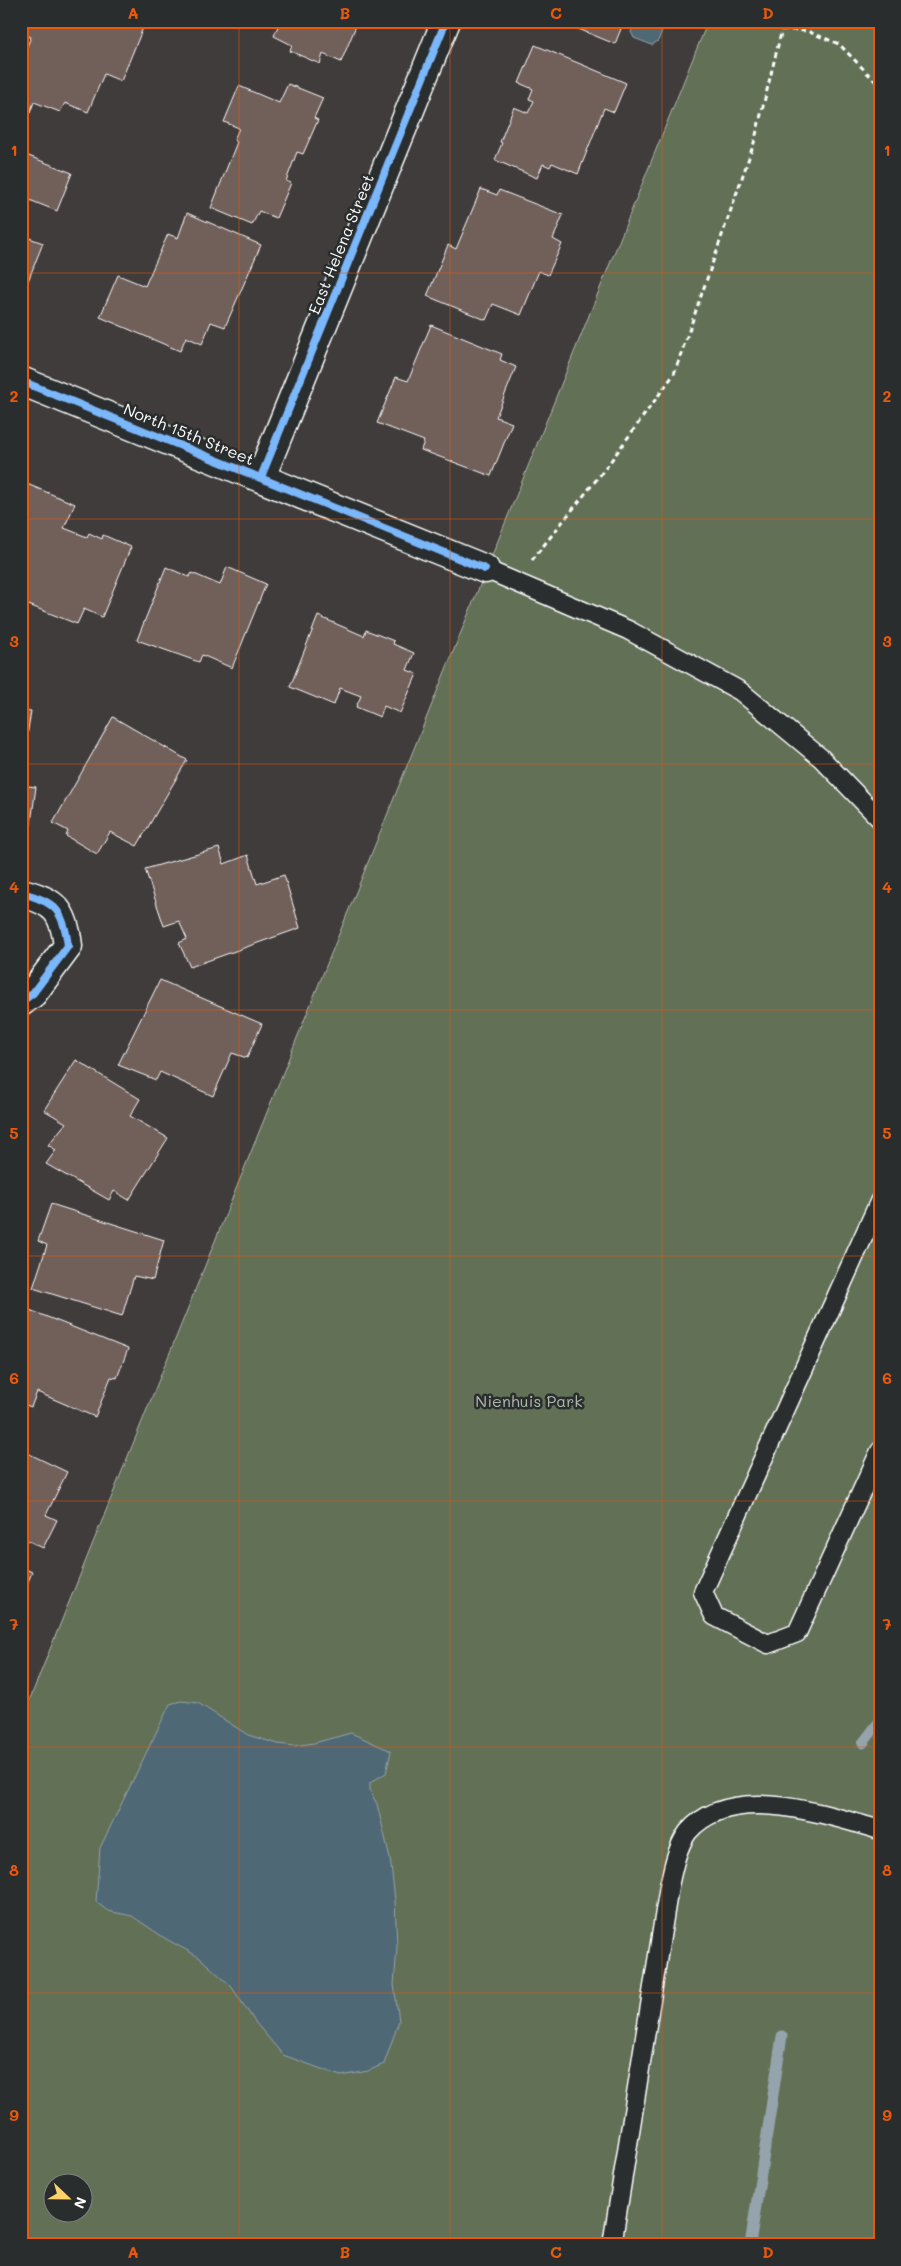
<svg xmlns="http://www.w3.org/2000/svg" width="901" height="2266" font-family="Mali,sans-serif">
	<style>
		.green { fill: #626f57; stroke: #b0b7ab; fill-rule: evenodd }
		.water { fill: #4f6774; stroke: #95a4ac }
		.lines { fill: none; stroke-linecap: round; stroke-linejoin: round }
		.stream { stroke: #95a4ac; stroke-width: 11 }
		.building { fill: #715f5a; stroke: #fff }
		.lane-casing { stroke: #fff; stroke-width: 21 }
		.street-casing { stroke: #fff; stroke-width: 31 }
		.path { stroke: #fff; stroke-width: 3; stroke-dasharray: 5 4; stroke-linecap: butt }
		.lane { stroke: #2a2d2e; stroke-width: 18 }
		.street { stroke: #2a2d2e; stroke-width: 28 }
		.cycleway-casing { stroke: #2a2d2e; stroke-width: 11 }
		.cycleway { stroke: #7ab7fb; stroke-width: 8 }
		.grid { fill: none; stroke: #e8590c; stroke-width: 1; stroke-opacity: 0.55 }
		.labels { text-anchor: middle; stroke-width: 5; stroke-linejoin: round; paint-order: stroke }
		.street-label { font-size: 16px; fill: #fff; stroke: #2a2d2e }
		.park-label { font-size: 16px; fill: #b0b7ab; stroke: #2a2d2e }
		.neatline { fill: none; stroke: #e8590c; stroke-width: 2 }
		.grid-label { font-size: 16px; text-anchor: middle; font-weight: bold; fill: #e8590c }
	</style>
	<rect width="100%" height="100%" fill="#3f3c3b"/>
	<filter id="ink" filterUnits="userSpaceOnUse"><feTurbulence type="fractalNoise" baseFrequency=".02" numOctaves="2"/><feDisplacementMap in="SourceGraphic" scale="10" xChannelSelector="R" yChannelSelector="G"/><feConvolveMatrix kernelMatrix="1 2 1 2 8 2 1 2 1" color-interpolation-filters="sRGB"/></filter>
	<g filter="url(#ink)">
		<path class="green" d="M708,21H880V2245H21V1721ZM52,2184H82V2214H52Z"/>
		<path class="water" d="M635,21H666L658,41L652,45L634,38L631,32Z
			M181,1701L198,1703L248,1735L278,1744L294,1746L314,1743L351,1733L391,1751L386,1773L370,1783V1791L377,1804L390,1858L395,1900L397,1947L394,1985L399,2021L384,2064L368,2071L341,2076L283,2055L255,2022L231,1986L199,1957L166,1939L132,1916L108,1911L96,1902L100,1848L170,1704Z"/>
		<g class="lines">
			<path class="stream" d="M863,1743L880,1721
				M750,2245L782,2036"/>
		</g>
		<path class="building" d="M27,21H141L145,23L121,81L104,74L88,112L65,103L60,112L34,102L30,113L21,109V50L25,51L31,37L22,33Z
			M280,21H358L341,62L323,54L320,64L290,51L292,45L274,36Z
			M559,21H624L615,44Z
			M535,45L626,83L614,112L604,108L578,174L552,163L550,167L543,164L537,178L495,160L502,143L500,142L514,107L528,113L534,101L529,99L533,89L519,83Z
			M288,84L323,98L314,118L318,120L303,154L297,152L286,181L291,183L276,218L259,211L252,225L211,208L237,142L234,140L239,128L224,122L239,86L279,103Z
			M21,153L72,173L57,211L27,199L21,213Z
			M481,189L497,195L499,190L563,215L553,239L562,244L548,275L539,271L521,315L493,304L486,320L427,296L448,245L456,249Z
			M187,213L261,245L225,327L211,322L202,344L186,337L180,351L100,317L118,275L145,286L168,234L178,238Z
			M21,235L43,243L26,286L21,285Z
			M431,325L502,354L500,360L516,367L496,417L512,423L491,476L421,450L424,441L377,423L396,377L408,381Z
			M27,484L75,504L64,528L87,537L89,533L102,539L103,535L131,547L102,617L84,609L77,624L21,602V497Z
			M166,567L189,577L192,573L220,585L227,567L266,584L232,668L202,655L199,662L137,640Z
			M318,616L364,636L366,630L394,641L393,644L414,653L407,670L417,674L400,713L384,706L380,717L356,707L361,696L340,688L334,705L290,687Z
			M21,710L31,711L21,774Z
			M113,717L187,760L137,846L110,832L97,854L66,836L68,831L53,823Z
			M21,785L36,787L30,830L21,828Z
			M219,848L224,864L248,855L257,884L284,875L300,928L190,967L179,943L187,939L179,921L164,926L145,869Z
			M160,980L262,1024L247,1058L232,1053L213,1096L160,1072L156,1080L118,1065Z
			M76,1060L140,1099L130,1116L168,1138L129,1200L114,1191L109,1200L46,1164L56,1150L48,1145L66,1123L44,1110Z
			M51,1204L164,1240L153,1280L134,1276L122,1316L33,1288L47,1245L38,1241Z
			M22,1307L128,1349L117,1378L111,1377L95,1417L37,1392L31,1407L21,1403Z
			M21,1450L67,1472L46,1515L57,1520L43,1548L21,1537Z
			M21,1567L32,1572L21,1599Z"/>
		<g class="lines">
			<g class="lane-casing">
				<path id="lane" d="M485,569L628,630L740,691L821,758L880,819
					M880,1200L703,1592L714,1616L768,1644L797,1633L880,1451
					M612,2245L669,1886C673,1868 677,1847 688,1832C731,1781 827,1815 880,1830"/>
			</g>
			<g class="street-casing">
				<path id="street" d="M21,381L485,569
					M261,477L446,21
					M21,893C55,901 64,911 68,946L33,993L21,1002"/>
			</g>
			<path class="path" d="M782,29L807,31L839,44L880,86
				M532,560L605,469L674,374L754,143L784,21"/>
			<use href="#lane" class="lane"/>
			<use href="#street" class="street"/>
			<g class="cycleway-casing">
				<path id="cycleway" d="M21,381L485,569
					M261,477L446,21
					M21,893C55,901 64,911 68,946L33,993L21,1002"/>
			</g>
			<use href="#cycleway" class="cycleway"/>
		</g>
	</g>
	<path class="grid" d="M239,21V2245M450,21V2245M662,21V2245M21,273H880M21,519H880M21,764H880M21,1010H880M21,1256H880M21,1501H880M21,1747H880M21,1993H880"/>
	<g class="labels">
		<g class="street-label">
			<text transform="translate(341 244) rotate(-68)" y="6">East Helena Street</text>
			<text transform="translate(189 434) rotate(22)" y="6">North 15th Street</text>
		</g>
		<g class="park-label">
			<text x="529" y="1407">Nienhuis Park</text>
		</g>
	</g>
	<rect width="901" height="2266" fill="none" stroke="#2a2d2e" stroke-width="55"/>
	<g transform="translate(68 2198) rotate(112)"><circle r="24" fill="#2a2d2e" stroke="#7f8182"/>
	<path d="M0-4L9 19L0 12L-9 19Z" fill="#ffd166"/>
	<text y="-8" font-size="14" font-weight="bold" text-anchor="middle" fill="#ffffff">N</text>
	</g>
	<rect x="28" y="28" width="846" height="2210" class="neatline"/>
	<g class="grid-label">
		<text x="133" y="19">A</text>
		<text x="345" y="19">B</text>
		<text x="556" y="19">C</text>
		<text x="768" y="19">D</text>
		<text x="14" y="156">1</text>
		<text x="887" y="156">1</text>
		<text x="14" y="402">2</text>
		<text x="887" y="402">2</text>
		<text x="14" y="647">3</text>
		<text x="887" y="647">3</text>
		<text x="14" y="893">4</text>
		<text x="887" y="893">4</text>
		<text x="14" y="1139">5</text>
		<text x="887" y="1139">5</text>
		<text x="14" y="1384">6</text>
		<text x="887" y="1384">6</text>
		<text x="14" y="1630">7</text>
		<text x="887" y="1630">7</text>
		<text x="14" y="1876">8</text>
		<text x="887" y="1876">8</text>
		<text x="14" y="2121">9</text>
		<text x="887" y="2121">9</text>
		<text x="133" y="2258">A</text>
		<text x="345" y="2258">B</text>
		<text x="556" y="2258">C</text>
		<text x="768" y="2258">D</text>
	</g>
</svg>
